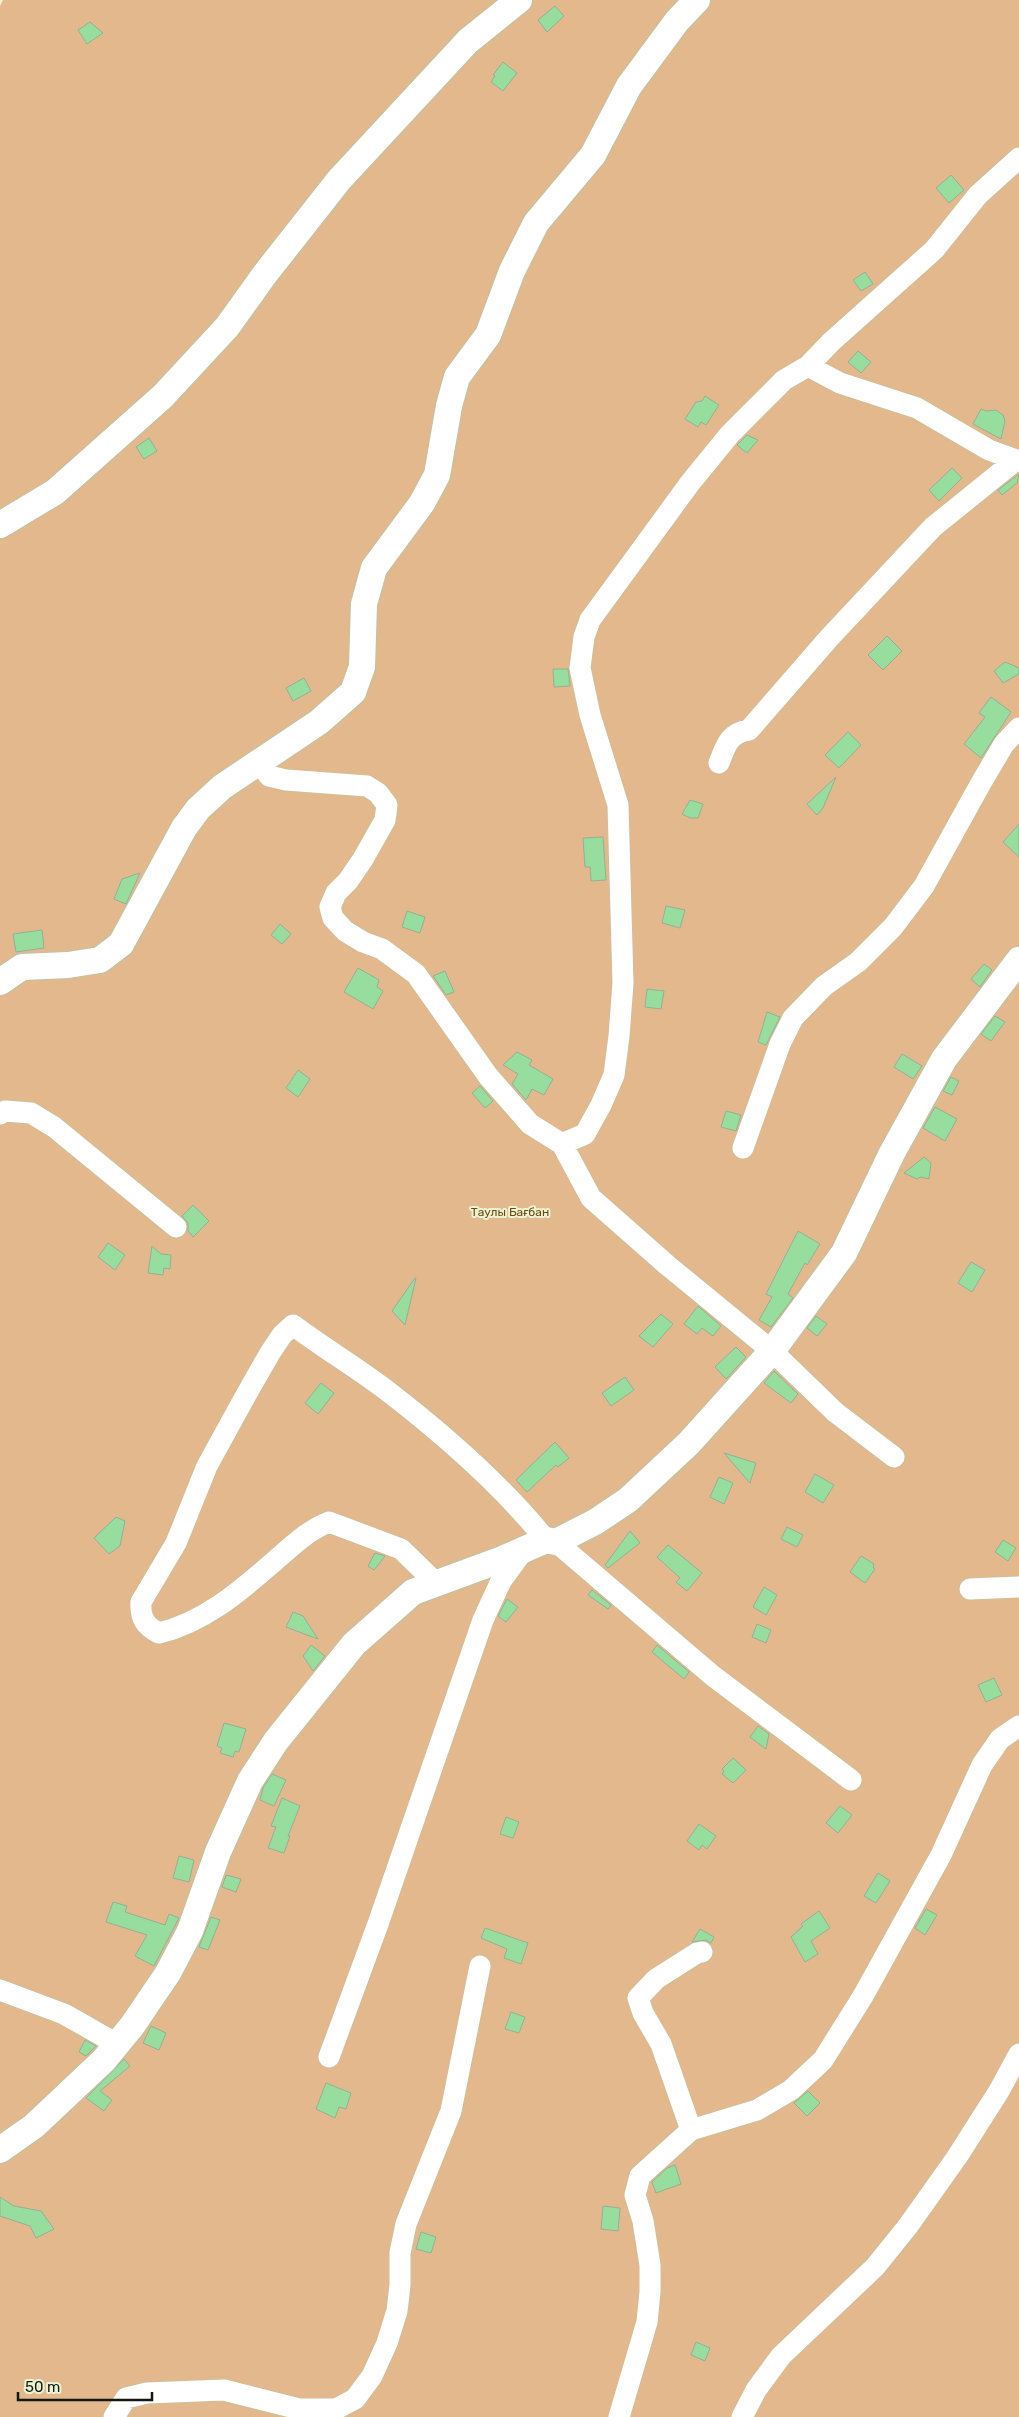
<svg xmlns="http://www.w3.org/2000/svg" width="1019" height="2417" font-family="Rubik,sans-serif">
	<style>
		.green { fill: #e4b88d }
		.building { fill: #97dd9d; stroke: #95af97 }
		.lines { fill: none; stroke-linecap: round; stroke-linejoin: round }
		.minor-casing { stroke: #bcc5a4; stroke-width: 22 }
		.tertiary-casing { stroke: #bcc5a4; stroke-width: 28 }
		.minor { stroke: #fff; stroke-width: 21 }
		.tertiary { stroke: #fff; stroke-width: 26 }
		.labels { text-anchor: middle; stroke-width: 4; stroke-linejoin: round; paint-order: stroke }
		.park-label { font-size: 12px; fill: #714613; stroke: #eaf4d2 }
	</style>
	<rect width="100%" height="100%" fill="#eaf4d2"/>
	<path class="green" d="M3,0H1019V2417H0V6Z"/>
	<path class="building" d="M555,6L564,16L547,32L538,20Z
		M90,22L103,33L87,44L78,30Z
		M503,62L517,73L503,91L491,82L495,76L493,75Z
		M951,175L964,190L949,203L936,188Z
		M865,272L873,284L861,291L853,280Z
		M858,351L871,362L861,373L848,362Z
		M705,396L719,405L706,425L701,422L698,427L685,419L696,402L702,401Z
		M981,409L986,411L996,410L1003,415L1005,421L1001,439L973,424Z
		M747,435L758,440L747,453L737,445Z
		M149,438L157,451L144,459L136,447Z
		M952,468L962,478L939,501L929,490Z
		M1019,474L1017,483L1002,495L998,490Z
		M887,636L902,651L883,670L868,655Z
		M1005,662L1019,668V674L1003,683L994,671Z
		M553,669H568L570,686L554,687Z
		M304,678L311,691L293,701L286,688Z
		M991,697L1011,712L981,758L964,744L985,717L979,713Z
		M848,732L861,745L839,768L825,755Z
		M836,777L823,808L817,815L807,804Z
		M690,800L703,804L698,818H690L682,814Z
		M1019,824V857L1003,842Z
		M603,837L606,880L591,881L590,867H585L583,838Z
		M140,873L126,904L114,899L122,879Z
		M666,906L685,910L680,928L662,923Z
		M407,911L425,917L420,933L402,927Z
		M280,924L291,934L282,944L271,935Z
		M42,930L44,948L16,952L13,934Z
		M984,964L992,970L980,987L971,979Z
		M358,968L379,980L377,987L383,991L373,1009L344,992Z
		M445,971L454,992L446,995L433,976Z
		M647,989L664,991L661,1009L645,1007Z
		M767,1012L780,1017L766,1045L758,1042Z
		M995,1016L1005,1022L991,1041L981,1034Z
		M517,1052L532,1060L529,1065L553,1079L544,1095L532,1089L526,1100L512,1084L518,1074L503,1065Z
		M902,1054L922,1066L913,1079L894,1067Z
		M298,1070L310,1079L298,1097L286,1088Z
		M951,1077L959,1081L952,1095L943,1091Z
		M480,1086L493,1101L485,1108L472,1093Z
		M935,1107L957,1119L945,1141L923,1128Z
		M726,1111L741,1115L736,1131L721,1127Z
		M924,1157L931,1163L929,1179L921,1177L917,1179L904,1173Z
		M193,1205L209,1221L193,1237L188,1231V1223L182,1216Z
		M798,1231L820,1244L807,1265L805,1263L788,1294L793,1298L771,1327L759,1320L772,1297L766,1294Z
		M108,1243L125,1255L115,1270L98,1257Z
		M152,1246L161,1254L171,1255L170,1269L164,1268L163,1275L148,1273Z
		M971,1262L985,1270L972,1292L958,1283Z
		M415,1278H416L405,1325L392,1311Z
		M698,1306L721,1326L713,1336L702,1328L697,1334L684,1324Z
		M661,1314L673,1324L653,1347L639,1336Z
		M816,1316L827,1324L817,1336L807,1328Z
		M736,1347L746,1357L726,1379L715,1367Z
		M774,1371L798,1394L791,1403L764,1383Z
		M625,1377L634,1390L611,1406L602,1393Z
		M321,1383L334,1393L318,1414L305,1403Z
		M555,1442L569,1458L558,1467L556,1465L527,1492L516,1480Z
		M724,1453L756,1463L750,1483Z
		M815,1474L834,1485L823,1503L805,1492Z
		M719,1477L733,1483L724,1504L710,1497Z
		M116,1517L125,1521L120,1546L109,1554L94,1538Z
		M787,1527L803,1535L797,1547L781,1539Z
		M630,1531L640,1543L608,1568L605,1565Z
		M1003,1540L1016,1548L1008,1561L995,1552Z
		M668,1545L702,1573L687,1591L676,1582L680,1578L657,1557Z
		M375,1553L385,1556L374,1570L368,1566Z
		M861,1556L874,1564L873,1567L875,1569L865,1583L850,1572Z
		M764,1587L777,1595L766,1615L753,1607Z
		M592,1590L611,1605L608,1609L588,1595Z
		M507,1599L518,1607L506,1622L498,1616Z
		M293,1612L303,1616L318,1639L286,1627Z
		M757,1624L771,1630L766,1643L752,1637Z
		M311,1645L325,1656L313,1671L303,1656Z
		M657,1645L689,1672L684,1679L652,1652Z
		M994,1678L1002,1695L986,1702L978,1685Z
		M224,1723L246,1729L239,1752L235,1751L233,1757L220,1753L222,1748L217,1746Z
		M758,1726L769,1734L766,1749L750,1737Z
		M733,1758L746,1770L733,1783L722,1774L724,1771L722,1769Z
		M272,1774L286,1780L274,1806L260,1800L263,1788Z
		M282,1798L300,1806L288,1836H290L284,1853L268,1848L276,1827L271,1826Z
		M840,1806L852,1815L838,1833L826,1823Z
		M506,1817L519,1822L513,1838L500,1834Z
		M699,1824L716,1836L707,1849L702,1845L699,1850L687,1841Z
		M179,1856L194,1860L189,1882L173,1878Z
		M878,1873L890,1881L876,1903L864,1896Z
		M226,1875L241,1879L236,1892L222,1887Z
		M113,1902L127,1906L125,1912L165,1925L169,1914L179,1918L154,1966L135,1956L147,1935L106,1922Z
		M926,1909L937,1915L925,1935L915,1928Z
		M819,1911L830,1928L811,1941L818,1954L805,1962L791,1937L803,1926L801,1924Z
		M211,1917L220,1920L208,1950L199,1947Z
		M485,1928L528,1943L521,1964L504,1958L507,1949L481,1938Z
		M700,1929L714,1937L711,1943L706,1940L692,1942Z
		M511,2012L525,2017L519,2033L505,2029Z
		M151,2026L166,2033L159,2050L143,2043Z
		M85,2040L96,2046L86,2056L79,2052Z
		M124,2059L130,2066L100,2091L112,2100L104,2111L86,2098Z
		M326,2083L351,2093L346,2109L339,2107L335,2118L316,2109Z
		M808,2091L820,2103L807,2116L794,2103Z
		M675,2165L681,2184L656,2193L652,2182L667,2168Z
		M0,2197L14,2206L41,2211L54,2229L36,2238L30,2226L0,2216Z
		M603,2206L620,2208L618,2231L601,2229Z
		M421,2232L436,2237L431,2253L416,2249Z
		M696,2342L710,2348L705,2361L691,2355Z"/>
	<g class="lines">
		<g class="minor-casing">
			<path id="minor" d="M808,366L840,383L917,408L989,450L1019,461
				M259,762L269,776L286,780L367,786L378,793L387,805L385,820L363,859L348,881L336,893L330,907L333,918L345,931L363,942L382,949L416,974L488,1076L530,1124L562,1144L585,1134L601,1105L614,1075L619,1036L623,983L618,805L590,715L580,668L584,637L590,620L690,483L730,434L784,380L808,366L831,342L934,250L978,195L1019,158
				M719,763C726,745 729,733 749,730L829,638L933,527L1016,460
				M0,1114L5,1111L31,1113L54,1127L176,1227
				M562,1144L591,1198L667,1265L772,1351L835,1412L894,1457
				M743,1148L780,1044L793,1018L824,986L858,962L893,927L924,886L981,783L1004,744L1019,728
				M556,1542L713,1676L851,1780
				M436,1583L401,1549L329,1522C306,1531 289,1549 270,1565C238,1593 202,1623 159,1633C145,1626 140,1618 141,1602L176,1543L207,1466L246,1395L270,1353L282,1335L293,1325C325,1349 359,1369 390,1393C443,1434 504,1488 546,1540
				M970,1589L1019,1587
				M0,1990L64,2014L117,2044
				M329,2057L378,1924L483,1620L501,1581L525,1548
				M691,2130L661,2044L643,2013L638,1998L656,1979L697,1953L702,1952
				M114,2417L126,2398L147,2393L224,2390L299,2409H336L355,2399L372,2376L387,2343L397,2311L400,2285V2253L406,2224L451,2111L480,1966
				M619,2417L647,2322L650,2292V2265L643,2221L635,2195L640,2176L691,2130L757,2110L791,2090L823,2060L863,1996L941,1855L982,1765L1000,1739L1019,1726
				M742,2417L756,2390L781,2356L875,2267L908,2226L957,2157L999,2091L1019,2054"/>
		</g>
		<g class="tertiary-casing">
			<path id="tertiary" d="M0,525L55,492L163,396L227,327L265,274L339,180L468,41L519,0
				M0,982L22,967L68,965L100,960L121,944L184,828L198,809L222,787L319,722L353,692L362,667L364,604L374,568L422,503L437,475L449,406L457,377L488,335L512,271L536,223L593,155L629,86L677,21L697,0
				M0,2150L34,2126L104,2060L132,2026L168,1973L190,1931L218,1852L250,1781L276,1741L354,1644L413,1592L500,1560L546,1540L556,1542L595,1522L628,1500L689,1443L772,1351L844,1253L892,1153L944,1059L1019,960"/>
		</g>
		<use href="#minor" class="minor"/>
		<use href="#tertiary" class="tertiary"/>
	</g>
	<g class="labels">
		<g class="park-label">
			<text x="510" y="1216">Таулы Бағбан</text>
		</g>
	</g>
	<path d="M18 2392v8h134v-8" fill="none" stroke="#15180c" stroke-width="2.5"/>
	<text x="25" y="2392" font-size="15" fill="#15180c" stroke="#eaf4d2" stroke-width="4" paint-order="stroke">50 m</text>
</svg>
